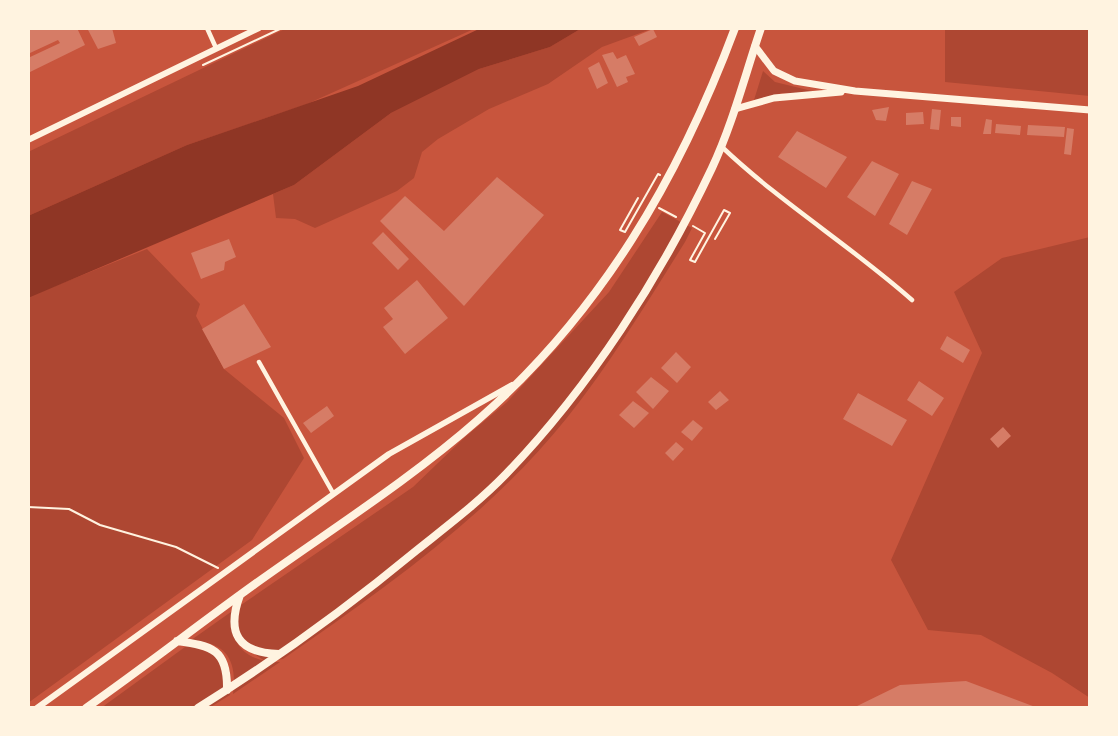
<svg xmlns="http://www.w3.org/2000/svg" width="1118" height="736" font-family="'IBM Plex Sans',sans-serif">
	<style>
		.green { fill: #ae4732 }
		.water { fill: #8f3625 }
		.building { fill: #d67c66 }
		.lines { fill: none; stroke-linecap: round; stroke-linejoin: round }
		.path { stroke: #fff3e0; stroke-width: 2 }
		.minor { stroke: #fff3e0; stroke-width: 4.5 }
		.secondary { stroke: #fff3e0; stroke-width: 6 }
		.primary { stroke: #fff3e0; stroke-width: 7 }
		.trunk { stroke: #fff3e0; stroke-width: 8 }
	</style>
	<rect width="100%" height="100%" fill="#c8553d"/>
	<path class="green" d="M287,28H476L307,104L187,145L28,216V152Z
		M582,28H654L602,47L548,84L489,109L438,139L422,152L414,178L397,191L315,228L295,219L276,218L273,194L294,185L391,113L479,69L550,47Z
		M945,28H1090V96L945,82Z
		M763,71L775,82L820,93H782L754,100Z
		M662,212L692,228L685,242C648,301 610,364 566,419C488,516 384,589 283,659L265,661L244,647L236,622L241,605L413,487L464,438L507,402L609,292Z
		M1090,237V698L1052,673L981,635L928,630L891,560L982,353L954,292L1002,258Z
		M147,249L200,304L196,316L224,369L284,418L304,458L252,540L28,703V297Z
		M238,607C237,616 234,627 235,636C239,656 263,663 280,662L233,694C238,659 224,638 187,643Z
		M199,644C226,660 234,661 230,695L209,708H101L185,647Z"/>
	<path class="water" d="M481,28H582L550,47L479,69L391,113L294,185L28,298V216L187,145L358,86Z"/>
	<path class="building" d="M28,28H77L85,45L28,73V58L60,43L58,40L30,53Z
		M87,28H112L116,43L98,49Z
		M653,29L657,37L639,46L634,37Z
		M613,52L617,59L626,55L635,74L626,77L628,82L617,87L602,55Z
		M599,62L608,83L597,89L588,68Z
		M889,107L886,121L876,120L872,110Z
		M932,109L941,110L939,130L930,129Z
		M923,112L924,124L906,125V113Z
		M951,117H961V127L951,126Z
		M986,119L992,120L991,134H983Z
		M996,124L1021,126L1020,135L995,133Z
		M1028,125L1065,127L1064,137L1027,135Z
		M1067,128L1074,129L1071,155L1064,154Z
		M797,131L847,157L826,188L778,157Z
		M872,161L899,174L875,216L847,197Z
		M497,177L544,215L464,306L380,221L405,196L444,231Z
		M912,181L932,189L907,235L889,224Z
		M383,232L409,259L398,270L372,243Z
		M229,239L236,257L225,262L224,270L201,279L191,253Z
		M417,280L448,318L405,354L383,327L393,319L384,308Z
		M244,304L271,347L224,369L202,329Z
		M947,336L970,350L963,363L940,349Z
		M676,352L691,367L677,383L661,368Z
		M651,377L669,391L653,409L636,392Z
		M919,381L944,398L932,416L907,400Z
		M720,391L729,400L716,410L708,402Z
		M858,393L907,420L892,446L843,419Z
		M633,401L649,413L634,428L619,415Z
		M327,406L334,416L311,433L303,423Z
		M693,420L703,428L692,441L681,432Z
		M1003,427L1011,436L998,448L990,439Z
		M676,442L684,449L673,461L665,453Z
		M966,681L1038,708H853L900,685Z"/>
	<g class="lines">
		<path class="path" d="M203,65L282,28
			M638,198L620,230L625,232L658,174L660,175
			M659,208L676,217
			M693,226L705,233L690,260L695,262L724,210L730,213L715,239
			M28,507L69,509L100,525L176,547L218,568"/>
		<path class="minor" d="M207,28L216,48
			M722,147C781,203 851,246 912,300
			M259,362L333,493"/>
		<path class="secondary" d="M28,140L259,28
			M37,708L389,454L512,385"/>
		<path class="primary" d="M755,46L774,71L795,81L855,91L1090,110
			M735,109L774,98L841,92"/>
		<path class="trunk" d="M240,595C226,633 238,653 279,654
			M177,641C212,646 228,649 227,690
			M86,708C146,666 203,621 262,579C335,527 412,478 479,419C601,312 679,178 735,28
			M198,708C275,660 348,607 417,550C447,526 479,502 506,474C590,387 660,278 712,168C733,123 745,75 761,28"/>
	</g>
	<rect width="1118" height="736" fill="none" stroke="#fff3e0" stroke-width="60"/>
</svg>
